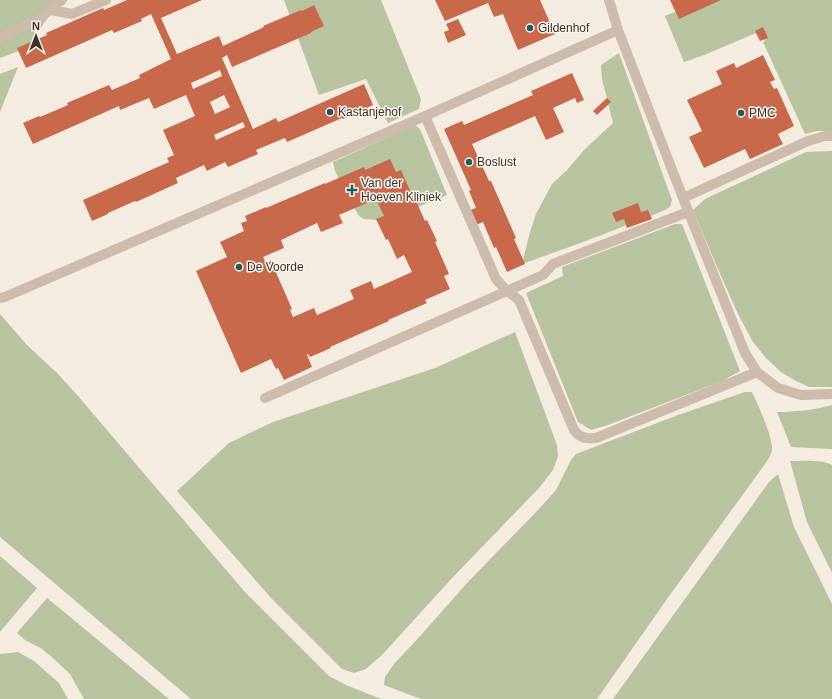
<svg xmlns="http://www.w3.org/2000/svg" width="832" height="699" font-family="Arial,sans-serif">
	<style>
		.green { fill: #b8c4a0 }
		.building { fill: #c8694b; fill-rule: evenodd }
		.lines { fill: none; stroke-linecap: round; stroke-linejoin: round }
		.minor { stroke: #cdbbac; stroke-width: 10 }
		.poi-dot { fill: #1f5a5e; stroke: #fbf5ee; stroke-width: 1.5 }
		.labels { text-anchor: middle; stroke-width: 3; stroke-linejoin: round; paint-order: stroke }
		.poi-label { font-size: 12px; fill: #3b302b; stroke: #fbf5ee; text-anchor: start }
	</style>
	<rect width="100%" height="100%" fill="#f4ebe1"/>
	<path class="green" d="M0,0H64L51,13L27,48L0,58Z
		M284,0H381L421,99L419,109L388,123L366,79L319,95Z
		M703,0H832V131H817L805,134L763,42L765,41L761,31L704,55L684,62L665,16Z
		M619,53L672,200L670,207L663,211L586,241L522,264L530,232L536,214L552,184L567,170L584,150L613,123L602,79L601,65Z
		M18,67L0,112V74Z
		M415,125L420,129L447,195L391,218L381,220L364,219L359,216L355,209L335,171L333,162Z
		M832,151V387H809L796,381L781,372L766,358L753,342L738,314L717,267L693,210L705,199L806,152Z
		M675,224H682L688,239L740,371L722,381L608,425L591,430L578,422L526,293L563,276L562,267Z
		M0,314L26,344L58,374L78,396L244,591L329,676L346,685L381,699H191L0,537Z
		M515,332L557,445L558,456L553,470L539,488L453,577L382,655L366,669L354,673L342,669L272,599L177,491L229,443L273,422L435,368Z
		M745,392H752C758,405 773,437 772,450C771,455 768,460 765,464L667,599L597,699H421L384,685L385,677L394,664L422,634L467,583L539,509L556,490L571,460L576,454L678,415Z
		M832,405V449L791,447L777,412C796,412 814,410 832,405Z
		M790,461C802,461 822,459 832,465V573L807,522Z
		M778,474L794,527L832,604V699H613L769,482Z
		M0,556L37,588L0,632Z
		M47,598L63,611L169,699H84L70,674L54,659L42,649L25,640L17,633Z
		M18,652L34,661L59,683L68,699H0V654Z"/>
	<path class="building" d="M127,0H202L161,18L177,54L219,36L223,46L264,27L263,26L301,10L302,11L314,5L324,26L311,32V33L232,67L227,55L222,58L253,129L276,118L278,122L364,84L373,105L343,119L342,118L287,142L285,138L256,150L258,154L228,167L225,162L207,171L204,165L176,178L178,183L136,202L135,201L108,213V214L92,221L83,200L169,162L167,158L174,155L163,130L195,116L186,95L154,109L149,98L120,110L119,106L33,144L23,123L39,116L40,117L68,105L67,103L109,85L112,90L140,78L139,75L171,59L151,14L141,19L142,21L114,33L112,30L26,68L17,48L47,35L46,33L103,8L104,10ZM220,70L222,76L193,89L191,83ZM224,95L230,107L215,114L210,102ZM243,122L245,127L216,140L214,135Z
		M435,0H540L555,34L518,50L503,14L494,17L488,3L445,21Z
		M670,0H721L679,19Z
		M458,19L466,35L448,43L444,32L449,30L446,24Z
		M763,27L768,38L760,41L755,31Z
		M763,55L775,80L770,82L774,89L777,88L794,126L778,134L783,144L750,159L745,149L704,168L689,137L702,131L687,100L722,84L716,71L734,63L736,68Z
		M572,73L584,100L577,103L575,98L553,108L564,132L546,140L535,116L472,144L489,181H491L516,238L514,239L525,264L507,272L496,247L494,248L483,222L476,225L470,210L476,208L469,191L471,190L444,129L462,121L464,125L533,95L531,91Z
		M607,98L611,102L597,115L593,111Z
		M390,159L396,172L401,170L415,202L416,201L425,221L427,220L437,241L435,242L449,274L444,276L450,289L425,300L427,303L388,320L389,321L330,347L331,348L310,357L308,354L307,355L312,367L284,380L278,368L276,369L271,359L241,373L196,271L227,257L220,242L244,231L241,223L247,221L245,216L266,207V208L325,183V184L364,167L365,170ZM376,199L384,216L376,219L386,240L388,239L397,259L404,255L412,272L374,289L371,281L350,290L354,299L317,315L314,308L293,317L290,310L292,309L271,261L266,263L263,257L284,248L281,240L317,223L321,232L343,223L339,215Z
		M638,203L641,212L648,210L652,219L627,228L624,219L616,222L612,213Z"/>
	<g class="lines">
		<path class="minor" d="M609,0L618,30L683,198L745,353L757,372L778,388L801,395L832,394
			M51,10L72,14L106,0
			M0,38L40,18L62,0
			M425,116L496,279L507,291L519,300L574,430C580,438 586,439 596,438L757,372
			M683,198L808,141L825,136H832
			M0,298L5,297L425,116L618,30
			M265,398L543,275L553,264L688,212"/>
	</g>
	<g class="poi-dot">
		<circle cx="530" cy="28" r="4"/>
		<circle cx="330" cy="112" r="4"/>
		<circle cx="741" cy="113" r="4"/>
		<circle cx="469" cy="162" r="4"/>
		<path d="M350 184h4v4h4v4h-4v4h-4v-4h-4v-4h4z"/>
		<circle cx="239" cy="267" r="4"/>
	</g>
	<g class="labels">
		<g class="poi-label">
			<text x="538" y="32">Gildenhof</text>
			<text x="338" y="116">Kastanjehof</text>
			<text x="749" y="117">PMC</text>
			<text x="477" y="166">Boslust</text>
			<text x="361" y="187">Van der<tspan x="361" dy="14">Hoeven Kliniek</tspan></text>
			<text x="247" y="271">De Voorde</text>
		</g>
	</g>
	<g transform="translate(36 36)" stroke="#fbf5ee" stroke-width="3" paint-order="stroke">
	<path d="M0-3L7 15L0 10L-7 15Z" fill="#3b302b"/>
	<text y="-6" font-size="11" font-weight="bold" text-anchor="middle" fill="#3b302b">N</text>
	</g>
</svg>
